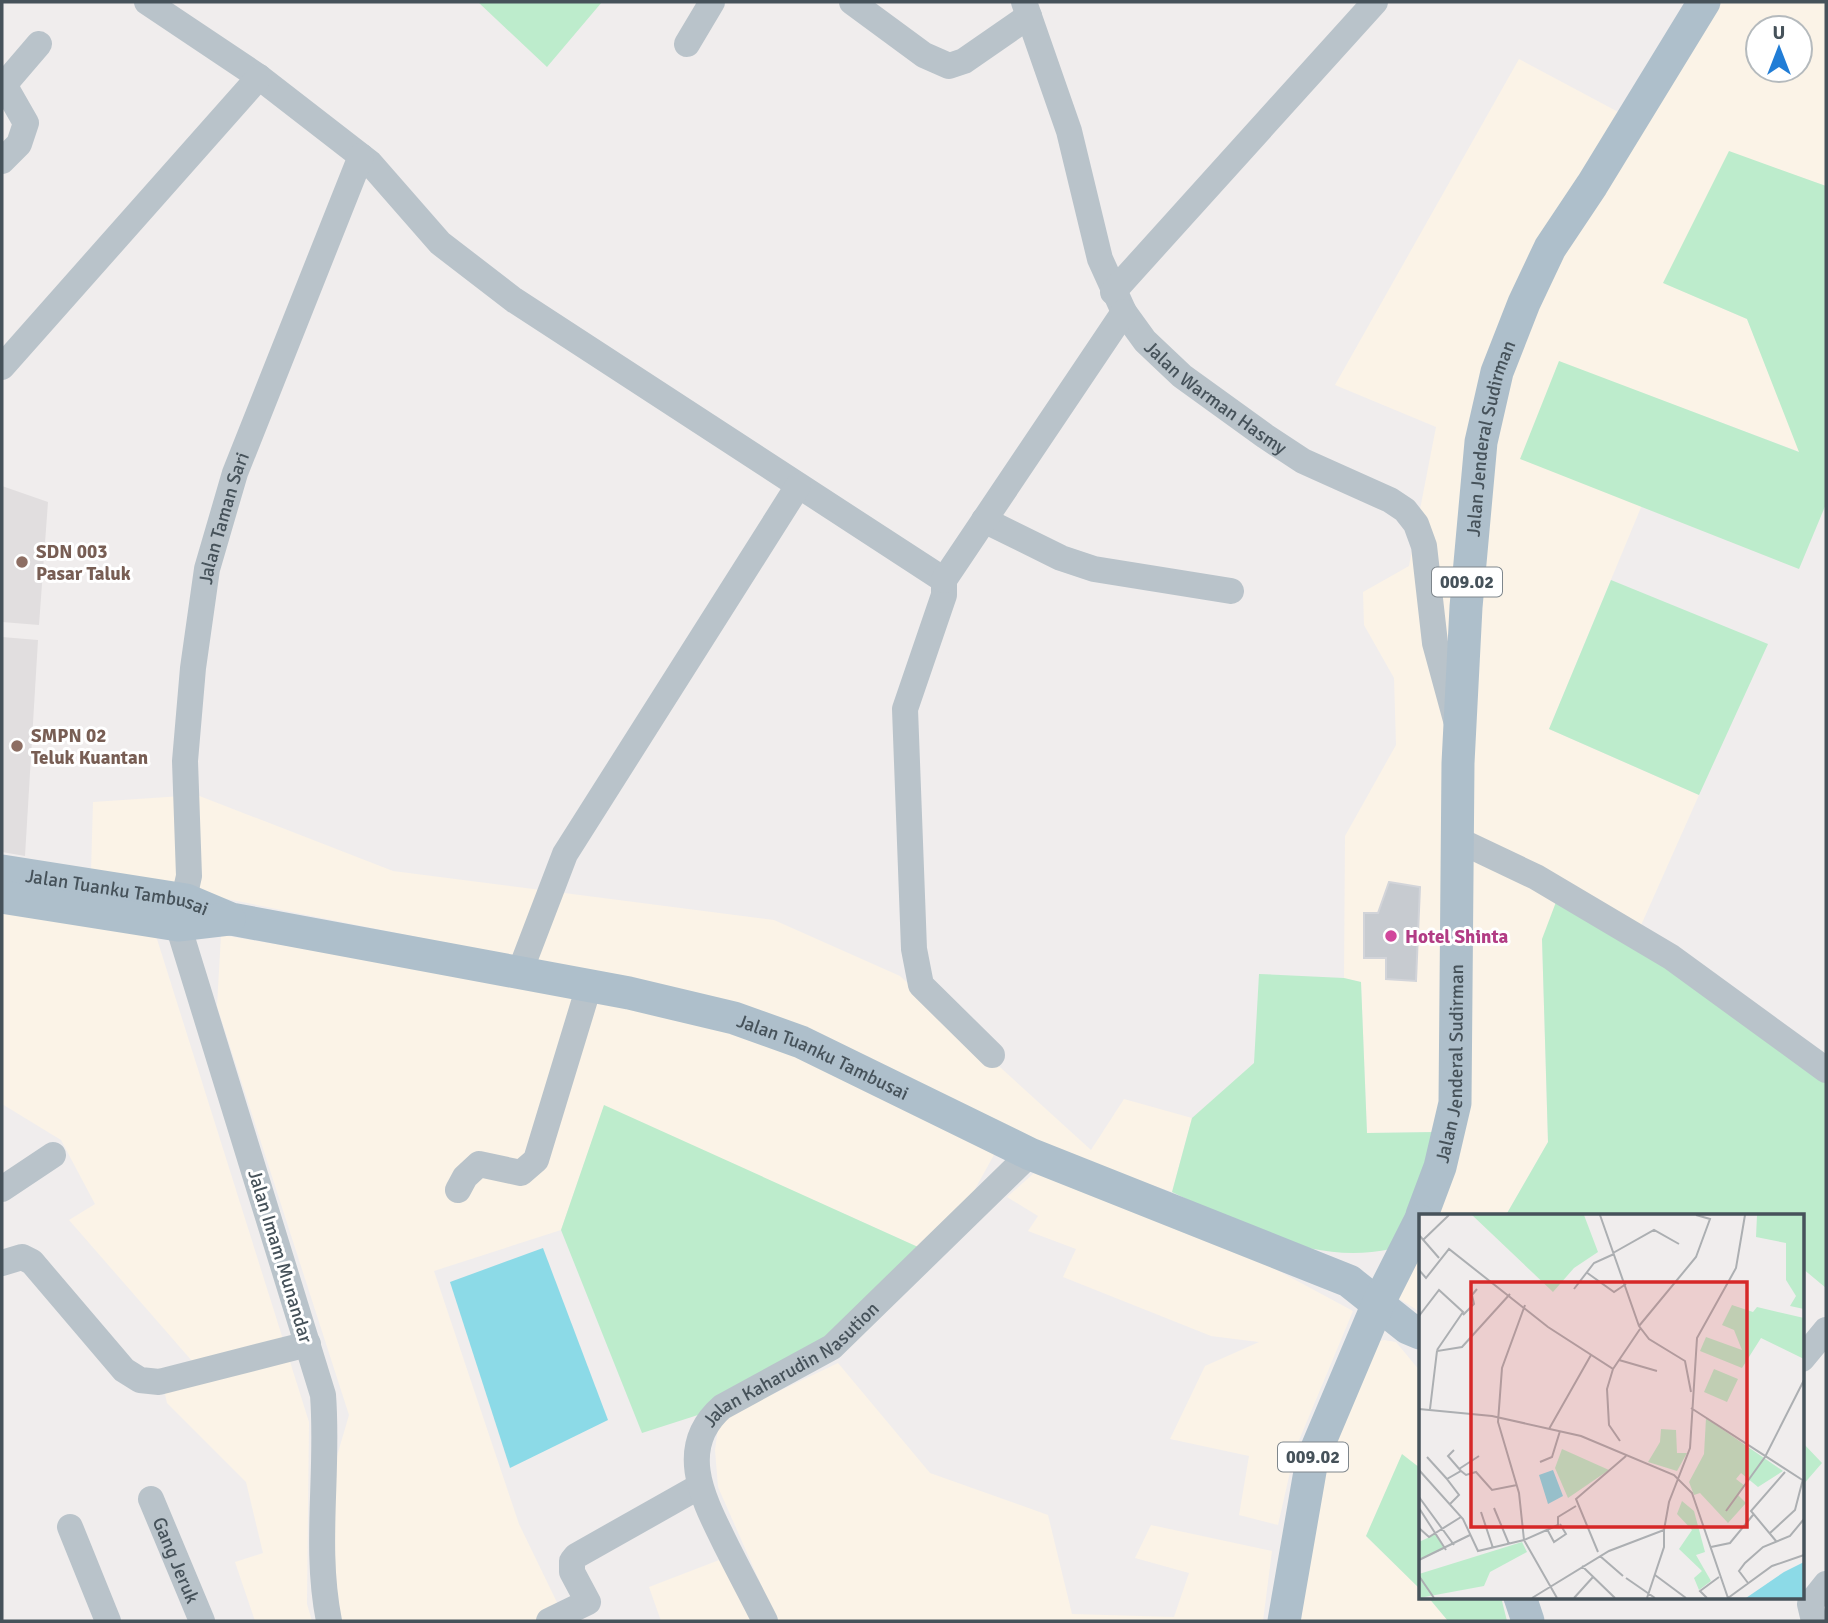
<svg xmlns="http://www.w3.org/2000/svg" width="1828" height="1623" font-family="Signika,sans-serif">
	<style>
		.commercial { fill: #fbf3e7; fill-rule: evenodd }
		.education { fill: #e1dedf }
		.green { fill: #bdeccc }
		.water { fill: #8cdae7 }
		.building { fill: #c7cbd0; stroke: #d2d4d9; stroke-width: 2 }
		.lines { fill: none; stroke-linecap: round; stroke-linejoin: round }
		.minor { stroke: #b9c3ca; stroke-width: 26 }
		.major { stroke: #aebfcb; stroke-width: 33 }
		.education-dot { fill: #8d6e63; stroke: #fff; stroke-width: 2.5 }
		.hotel-dot { fill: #d1479c; stroke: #fff; stroke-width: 2.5 }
		.labels { text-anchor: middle; stroke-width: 6; stroke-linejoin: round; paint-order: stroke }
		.shield { fill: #fff; stroke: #7e868c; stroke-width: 2 }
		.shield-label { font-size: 18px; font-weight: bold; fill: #46525a }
		.street-label { font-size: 19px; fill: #46525a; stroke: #fff }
		.education-label { font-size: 19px; font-weight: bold; fill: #785e54; stroke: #fff; text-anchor: start }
		.hotel-label { font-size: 19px; font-weight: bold; fill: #b23c85; stroke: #fff; text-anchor: start }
		.inset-road { fill: none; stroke: #acafb2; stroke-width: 2 }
		.view { fill: #d62828; fill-opacity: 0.15; stroke: #d62828; stroke-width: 3.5 }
		.inset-edge { fill: none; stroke: #46525a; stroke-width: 3.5 }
	</style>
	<rect width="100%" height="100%" fill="#f0eded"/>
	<path class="commercial" d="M1714,2H1826V186L1729,152L1664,283L1747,319L1800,452L1559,362L1521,459L1642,505L1549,729L1699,795L1634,941L1542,939L1548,1142L1506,1215H1426L1467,1105L1463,850L1486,486L1508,376L1560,253ZM1758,28H1800V70H1758Z
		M1519,59L1622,114L1503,325L1446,1102L1436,1132L1367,1133L1361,982L1344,978L1345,836L1396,745L1394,678L1364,625L1363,592L1409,566L1436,427L1335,385Z
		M197,795L393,871L774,920L900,976L1091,1150L1124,1099L1192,1118L1172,1192L1036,1145L593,972L91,872L93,802Z
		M2,907L150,931L157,939L309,1422L307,1604L312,1621H255L235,1562L263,1553L246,1482L167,1403L161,1376L199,1369L69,1220L95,1204L61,1140L2,1104Z
		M221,935L630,1002L791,1049L995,1153L969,1200L918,1247L604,1106L561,1230L434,1271L519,1524L566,1621H340L332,1572L337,1456L349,1415L217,1006Z
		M1034,1173L1251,1256L1353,1311L1295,1450L1278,1525L1239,1515L1249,1456L1170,1439L1205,1366L1259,1342L1211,1336L1063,1277L1076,1249L1028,1231L1038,1216L1007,1197Z
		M1420,1229V1312L1395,1296Z
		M1384,1340L1396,1342L1420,1371V1468L1402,1455L1366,1536L1420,1589V1597H1428L1448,1621H1301L1311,1544L1330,1442L1375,1342Z
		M838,1363L930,1473L1048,1515L1072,1614L1174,1617L1189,1573L1135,1558L1151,1525L1272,1551L1263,1621H777L718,1487L715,1450L718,1428L733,1413Z
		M727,1557L755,1621H661L649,1587Z"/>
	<path class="education" d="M2,486L48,502L39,625L2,622Z
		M2,637L38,640L25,856L2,852Z"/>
	<path class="green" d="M478,2H602L547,67Z
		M1729,151L1826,186V504L1799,569L1520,459L1559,361L1799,452L1747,319L1663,283Z
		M1611,580L1768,644L1699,795L1549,729Z
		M1556,902L1634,941L1826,1077V1288L1802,1268V1215H1506L1548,1142L1542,939Z
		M1259,974L1344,978L1361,982L1367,1133L1436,1132L1417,1191L1391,1249C1311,1266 1242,1225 1172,1192L1192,1118L1254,1063Z
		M604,1105L918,1247L829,1335L698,1415L642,1433L561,1230Z
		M1802,1442L1822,1463L1802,1486Z
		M1402,1454L1420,1468V1589L1366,1536Z
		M1428,1597H1501L1507,1621H1448Z"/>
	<path class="water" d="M543,1248L608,1420L510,1468L450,1282Z"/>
	<path class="building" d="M1389,882L1420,887L1416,981L1386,979V958H1364V913H1378Z"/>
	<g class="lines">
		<g class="minor">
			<path d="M147,2L259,77L370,163L440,243L514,300L944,580V595L905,709L914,949L921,985L992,1055"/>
			<path d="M852,2L924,55L949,66L964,61L1029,16"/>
			<path id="s1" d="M1024,2L1069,131L1100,259L1124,312L1145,341L1182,376L1265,436L1303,461L1390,500L1405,510L1416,524L1424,546L1435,643L1456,720"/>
			<path d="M687,44L712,2"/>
			<path d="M2,161L19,144L26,123L6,88L9,79L39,44"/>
			<path d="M1113,292L1375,2"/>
			<path d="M2,367L259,77"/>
			<path d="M984,520L1061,558L1094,569L1231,591"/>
			<path d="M944,580L1124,312"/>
			<path d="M1456,839L1536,877L1671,957L1826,1070"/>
			<path d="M519,974L565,854L798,486"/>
			<path d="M2,1189L53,1155"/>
			<path d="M458,1190L465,1177L479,1164L521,1173L536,1160L589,986"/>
			<path d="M2,1263L22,1257L32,1262L124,1370L140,1380L159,1382L308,1344"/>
			<path d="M1802,1359L1826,1330"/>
			<path id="s2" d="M151,1499L202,1621"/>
			<path d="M70,1527L108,1621"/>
			<path id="s3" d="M329,1621C314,1546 329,1471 323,1395L178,925L189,876L185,761L193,668L207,569L235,473L361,156"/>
			<path d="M549,1621L588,1602L572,1572V1561L576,1556L700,1486"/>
			<path id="s4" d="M765,1621C753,1597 740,1573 728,1549C705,1502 674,1449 722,1407L832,1347L1030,1154"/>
			<path d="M1814,1621L1810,1604L1826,1584"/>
		</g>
		<g class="major">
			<path id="s5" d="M2,871L186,900L231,919L629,993L734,1018L801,1042L1030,1154L1349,1281L1408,1328L1420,1333"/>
			<path d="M2,897L178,925L229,919"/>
			<path id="s6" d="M1422,1215L1440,1167L1455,1103L1458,763L1466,607L1481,442L1497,372L1524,303L1550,248L1592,185L1704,2"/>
			<path d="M1520,1597L1528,1621"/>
			<path d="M1284,1621L1312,1460L1378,1304L1420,1221"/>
		</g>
	</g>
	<g class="education-dot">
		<circle cx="22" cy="562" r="7"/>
		<circle cx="17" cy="746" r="7"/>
	</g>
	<circle class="hotel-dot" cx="1391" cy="936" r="7"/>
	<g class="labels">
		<g class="shield">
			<rect x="1432" y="567.5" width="70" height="29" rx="5"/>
			<rect x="1278" y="1442.5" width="70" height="29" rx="5"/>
		</g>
		<g class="shield-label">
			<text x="1467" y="588">009.02</text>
			<text x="1313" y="1463">009.02</text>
		</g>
		<g class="street-label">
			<text dy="7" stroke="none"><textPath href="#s1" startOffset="453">Jalan Warman Hasmy</textPath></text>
			<text dy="7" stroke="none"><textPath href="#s6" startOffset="784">Jalan Jenderal Sudirman</textPath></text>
			<text dy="7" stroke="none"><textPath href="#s3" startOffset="1130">Jalan Taman Sari</textPath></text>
			<text dy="7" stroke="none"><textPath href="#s5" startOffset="117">Jalan Tuanku Tambusai</textPath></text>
			<text dy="7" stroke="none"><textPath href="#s5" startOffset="845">Jalan Tuanku Tambusai</textPath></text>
			<text dy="7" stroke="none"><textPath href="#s6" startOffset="156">Jalan Jenderal Sudirman</textPath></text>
			<text transform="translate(281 1256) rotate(73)" y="7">Jalan Imam Munandar</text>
			<text dy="7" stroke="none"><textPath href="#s4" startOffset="318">Jalan Kaharudin Nasution</textPath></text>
			<text dy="7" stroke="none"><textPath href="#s2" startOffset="66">Gang Jeruk</textPath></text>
		</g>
		<g class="education-label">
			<text x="36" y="558">SDN 003<tspan x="36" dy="22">Pasar Taluk</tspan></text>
			<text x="31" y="742">SMPN 02<tspan x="31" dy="22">Teluk Kuantan</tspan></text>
		</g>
		<g class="hotel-label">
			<text x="1405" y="943">Hotel Shinta</text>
		</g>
	</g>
	<g transform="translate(1419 1214)">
		<rect width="385" height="385" fill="#f0eded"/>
		<path d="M53,1H165L179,38L155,54L134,78ZM338,1H385V95L371,92L377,82L367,66V29L337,23ZM313,91L334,98L338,93L385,104V145L342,124L323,154L281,137L287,123L323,136L315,116L303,111ZM295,155L319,165L308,188L285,178ZM287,204L364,257L339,273L322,259L317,265L326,272L319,281L327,289L309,309L281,279L275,281L270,268L285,240ZM242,215L257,216L258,239H268L258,257L229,248L241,228ZM143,235L190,256L149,284L136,254ZM263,287L275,297L286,338L277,341L292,367L280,376L275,364L283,357L260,335L273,316L258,300ZM17,320L25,335L0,346V328ZM103,328L108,338L71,358L65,372L0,384V360Z" fill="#bdeccc"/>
		<path d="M134,256L144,282L129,290L120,261ZM385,348V384H327L365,358Z" fill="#8cdae7"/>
		<path class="inset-road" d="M181,1L220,112L230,125L266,147L272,178M0,21L20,44M4,26L30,1M194,39L235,16L260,30M0,56L7,64L30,35L129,113L194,155L188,175L190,211L201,227M167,58L195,78L207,70M155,75L175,49L195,40M106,91L83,154L79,208L100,279L105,326L138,384M44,101L55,90L53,81L58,75M0,102L20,76L44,98L18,136M220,112L277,43L291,5L277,1M200,146L238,157M194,155L221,115M272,194L385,267M0,195L73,202L162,222L255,261L273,279L309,384M11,195L18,137L43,133L91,80M130,215L172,141M35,236L29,242L42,257M8,243L28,265M121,248L133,243L141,217M40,255L60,242M0,256L44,305L59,337L105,326L139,311V303L157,292M0,283L35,331M30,291L40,281L28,265L42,257L47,261L57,258L73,276L98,271M0,294L27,336M75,294L90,330M307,297L346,243L385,166M62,298L74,334M0,314L10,323L42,303M128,315L135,328L147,320L141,310M351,319L376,296L384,265M357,327L332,297L366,258M292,333L311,329L334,301M179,338L157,285L207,242M181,342L204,362M0,346L51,321M163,352L196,384M236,361L267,384M0,362L15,384M207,364L236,384M329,369L320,357L326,349L344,333L371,322L385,305M113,384L190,337L245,316L250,288L271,234L278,124L317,54L326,1M155,384L174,363M228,384L245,333V316M288,384L281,377L300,363M309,384L353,352L385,341"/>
		<path class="view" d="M52,68H328V313H52Z"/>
		<rect width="385" height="385" class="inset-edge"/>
	</g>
	<rect width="1828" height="1623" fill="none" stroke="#46525a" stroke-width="7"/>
	<g transform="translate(1779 49)"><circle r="33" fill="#ffffff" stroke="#b5babd" stroke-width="2"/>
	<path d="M0-5L12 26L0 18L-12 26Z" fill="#217dd6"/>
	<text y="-10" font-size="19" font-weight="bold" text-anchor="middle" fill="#46525a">U</text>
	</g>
</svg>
